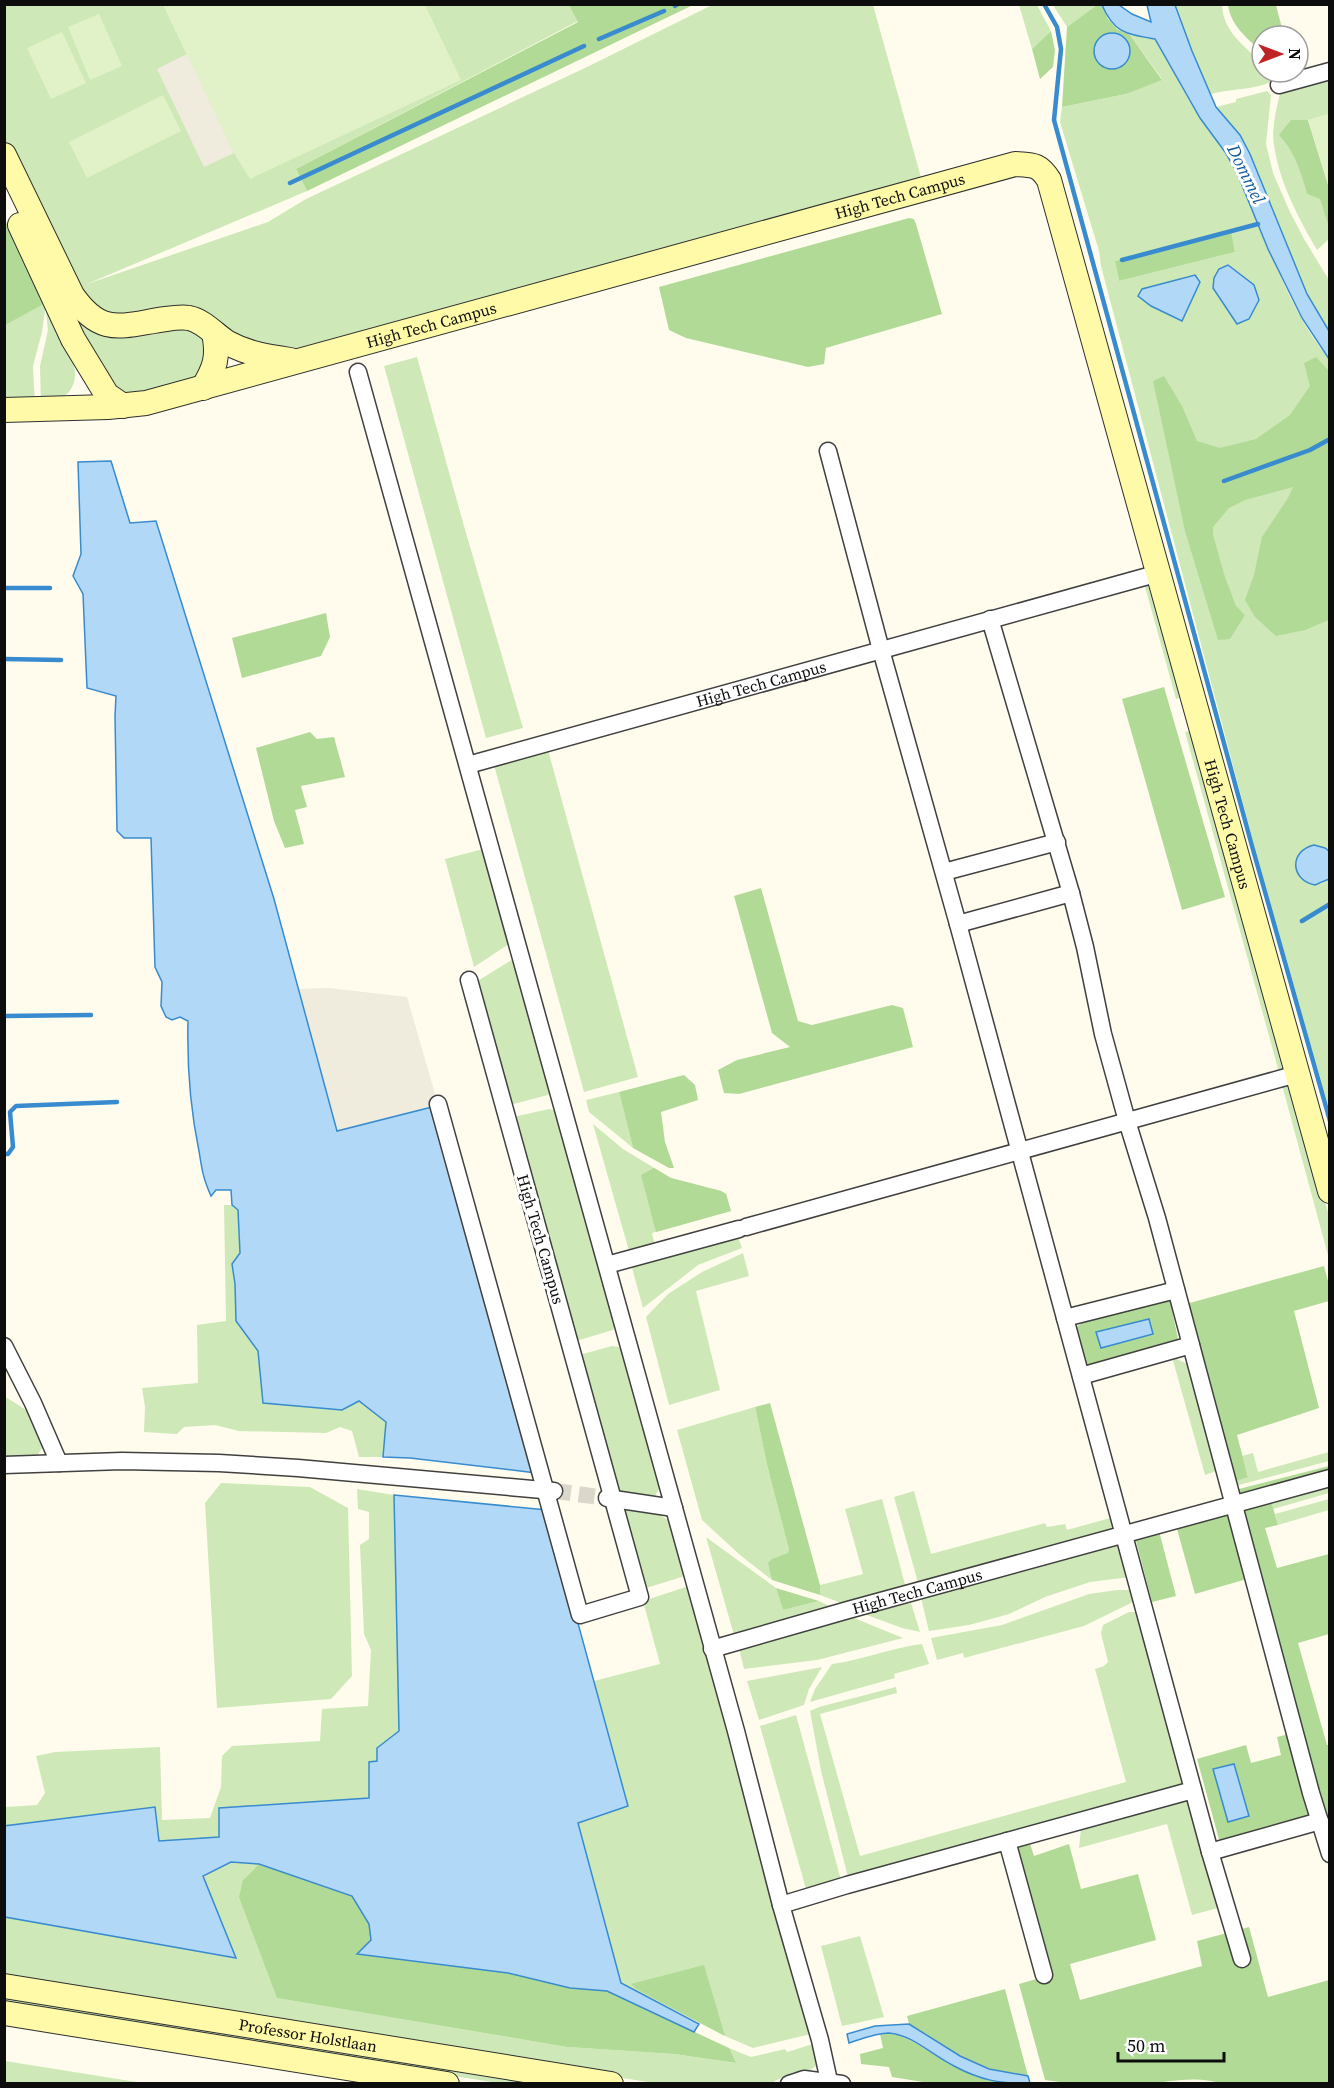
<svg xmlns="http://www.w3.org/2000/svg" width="1334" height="2088" font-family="'Source Serif 4',serif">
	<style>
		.green { fill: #cee9b7; fill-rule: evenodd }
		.forest { fill: #b1da96; fill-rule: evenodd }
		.pitch { fill: #e1f1c8 }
		.plaza { fill: #efebdd }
		.water { fill: #b1d9f7; stroke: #388bce; stroke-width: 1.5 }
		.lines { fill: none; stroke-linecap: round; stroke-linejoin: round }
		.stream { stroke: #388bce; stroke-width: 4.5 }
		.street-tunnel { stroke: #dbd8cb; stroke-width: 16; stroke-dasharray: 16 8; stroke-linecap: butt }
		.street-casing { stroke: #404040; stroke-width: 19 }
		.secondary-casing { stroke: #2f2f2f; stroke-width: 26 }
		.street { stroke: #fff; stroke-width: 16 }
		.secondary { stroke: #fffaa8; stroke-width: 24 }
		.labels { text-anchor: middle; stroke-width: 6; stroke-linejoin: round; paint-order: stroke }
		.street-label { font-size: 16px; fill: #0d0d0d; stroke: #fff }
		.water-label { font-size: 18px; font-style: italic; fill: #155ca0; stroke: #fff }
	</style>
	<rect width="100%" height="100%" fill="#fffced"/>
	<path class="green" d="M569,4L578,21L296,169L307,191L87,284L268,222L306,199L587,67L712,5H873L922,181L313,351L263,349L216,324L131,320L86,305L62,264L5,143L4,5Z
		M1019,5H1037L1051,31L1032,49Z
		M1053,5H1097L1067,27Z
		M1175,5H1222C1223,31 1244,46 1262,63V72L1273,74L1274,77L1273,81C1253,91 1231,88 1211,94L1192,51Z
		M1130,35L1155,38C1170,65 1183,92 1200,118C1212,137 1228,154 1238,175C1264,234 1288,310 1329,359V852L1325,848L1307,883L1321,884L1329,879V1109L1254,845L1101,266L1099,251L1060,122L1062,107L1126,94L1162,79ZM1230,232L1235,252L1119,281L1115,261ZM1188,276L1200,283L1182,321L1151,306L1182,278Z
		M1329,76V114L1305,121H1291L1289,145L1301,169L1307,194L1320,198L1329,228V239L1317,250C1299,219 1279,182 1274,145C1271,128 1277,107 1281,89Z
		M1267,91L1271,95L1266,144L1273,173L1290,212L1304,239L1329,280V331L1307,294L1250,154L1216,107L1236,102V99Z
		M64,302L79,313L195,328L210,347L203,378L121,397Z
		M46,303L42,332L33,366L35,404L5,405L4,325Z
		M50,311C61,334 92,377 63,397C58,401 48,402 41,404L40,366L48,330L46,313Z
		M417,357L464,526L523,728L486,738L384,366Z
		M1144,583L1150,584L1172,648L1179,698L1176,699Z
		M1189,731L1205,764L1285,1067L1279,1072L1185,732Z
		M548,750L638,1077L584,1092L494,765Z
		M483,849L509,944L474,967L445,859Z
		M515,958L551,1090L548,1095L544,1096L510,1105L476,982Z
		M1282,1085L1289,1086L1295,1091L1329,1216V1259Z
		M619,1092L633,1148L589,1112L586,1100Z
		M549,1109L554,1110L558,1115L616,1325L613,1330L576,1341L513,1117Z
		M593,1124L623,1149L671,1178L721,1191L726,1194L731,1211L652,1233L655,1245L629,1251Z
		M224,1205H232L238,1210L240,1254L232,1264L235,1284L236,1321L258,1351L263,1403L359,1401L386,1422L383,1457H359L352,1431L340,1427L326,1433L239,1431L215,1425L184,1427L177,1434L144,1432L145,1407L142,1388L198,1383L197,1325L226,1321Z
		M737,1234L742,1248L698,1265L643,1308L631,1264Z
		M743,1253L749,1276L696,1291L720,1390L669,1405L646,1317L668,1294L702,1272Z
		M612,1346L619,1347L623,1351L660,1487L655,1496L649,1497L617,1493L579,1355Z
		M1172,1357L1188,1364L1217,1471L1205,1475Z
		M4,1396L31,1413L42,1443V1448L37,1456L5,1459Z
		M755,1407L767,1465L789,1550V1553L769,1562L772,1580L740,1555L702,1520L677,1430Z
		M1329,1452V1461L1235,1486L1233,1482L1248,1476L1242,1456L1253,1453L1258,1472Z
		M221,1483L310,1487L348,1508L352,1676L331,1699L217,1708L205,1503Z
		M1329,1484V1493L1273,1509L1271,1501Z
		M357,1489L394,1495L399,1731L377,1748L378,1761L369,1762V1798L219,1808L220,1837L158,1842L155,1807L5,1826V1807L37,1805L45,1793L36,1756L55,1752L160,1747L162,1820L210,1818L221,1787L222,1756L232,1746L320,1741L322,1709L368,1706L371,1650L364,1634L360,1545L369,1539V1512L358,1509Z
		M914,1491L931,1554L1045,1523L1047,1527L1065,1524L1067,1530L1114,1517V1531L919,1586L894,1497Z
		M882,1499L906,1588L844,1604L820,1595V1585L863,1574L845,1509Z
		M1329,1499V1510L1278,1525L1275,1514Z
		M621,1508C638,1511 661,1509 672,1525L685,1576L643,1589Z
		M706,1537L776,1588L783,1610L819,1601L834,1608L734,1635Z
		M1111,1544L1122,1546L1130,1577L1090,1582L1045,1597L1009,1614L969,1625L929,1631L921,1598Z
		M692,1585L811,2034L753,2048L725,2036L621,1983L578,1823L628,1806L594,1681L660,1664L643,1601Z
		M1117,1590H1132L1135,1601L1084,1626L964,1658L963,1653L937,1660L931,1638L1002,1625L1089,1594Z
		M911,1603L920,1632L902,1628L864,1614Z
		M1129,1612H1140L1187,1781L1179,1787L848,1877L821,1771L810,1711L819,1707L896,1687L897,1693L820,1714L860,1856L1126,1782L1095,1669L1104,1666L1108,1662L1101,1633L1103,1625Z
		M854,1618L903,1638L817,1660L744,1669L739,1648Z
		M922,1644L929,1664L894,1674L895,1678L810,1702L815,1689L832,1664C862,1660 891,1648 922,1644Z
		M822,1667L809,1689L804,1705L759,1720L747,1681Z
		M796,1715L841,1880L806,1889L760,1726Z
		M1188,1799L1218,1908L1192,1915L1167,1824L1079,1848L1081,1829Z
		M231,1862L259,1864L243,1880L278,1998L567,2047L674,2054L735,2063L729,2048L751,2057L785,2049L787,2052L813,2044L817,2057L816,2066L808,2072H793L771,2083H654L5,1980L4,1917L235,1958L203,1876Z
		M860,1936L884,2017L842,2026L821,1946Z
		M4,1994L566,2083H498L5,2005Z
		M4,2061H5L143,2083H5Z"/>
	<path class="forest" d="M569,5H693L307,191L296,169L578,22Z
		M1097,5H1102L1108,19L1117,29L1130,35L1162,80L1126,94L1062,107L1067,27ZM1108,33H1113L1127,42L1130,52L1126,63L1094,54C1093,44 1098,37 1108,33Z
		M1228,5H1276L1284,36H1262V52C1247,38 1231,26 1228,5Z
		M1051,31L1055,50L1053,67L1040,79L1032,49Z
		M1291,120H1308L1329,188V228L1320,199L1307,194C1301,172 1295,152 1279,135Z
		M4,218L46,303L5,325H4Z
		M909,218L914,219L916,224L942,314L826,348L824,364L808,367L686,338L669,330L659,287Z
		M1231,232L1235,252L1119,281L1115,261Z
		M1316,357L1329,371V620L1305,630L1276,636L1255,617L1245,600L1254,575L1262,537L1288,498L1293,487L1245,500L1229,508L1213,527V535L1225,577L1236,606L1245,615L1230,639L1218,640L1185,531L1153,381L1164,376L1182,406L1197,441L1220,448L1256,439L1290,415L1310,386L1304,363Z
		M326,613L330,637L321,656L242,678L232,638Z
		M1164,687L1225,897L1182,910L1122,699Z
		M310,732L317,739L334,737L345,777L301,786L307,807L295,810L304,844L285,848L274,821L256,748Z
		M761,888L798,1021L812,1025L892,1005L903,1008L913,1047L739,1094L724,1093L718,1070L737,1060L790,1047L772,1033L734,896Z
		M684,1075L695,1085L698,1100L661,1112L665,1142L674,1168H669L633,1148L619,1092Z
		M654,1168L671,1178L721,1191L726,1194L731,1211L656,1232L641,1175Z
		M1324,1266L1329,1285V1301L1294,1311L1319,1408L1237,1435L1248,1477L1233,1482L1186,1304Z
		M1169,1296L1178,1339L1084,1368L1075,1328L1089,1318ZM1149,1319L1153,1334L1101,1348L1096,1332Z
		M770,1403L820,1585V1595L772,1580L768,1563L772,1559L788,1553L789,1550L767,1465L755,1407Z
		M1329,1466V1473L1236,1498L1235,1490Z
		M1271,1501L1278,1525L1265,1528L1277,1568L1329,1554V1634L1298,1643L1327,1745H1329V1827L1241,1509Z
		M1230,1514L1247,1579L1195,1594L1177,1529Z
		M1159,1531L1176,1596L1152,1602L1135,1537Z
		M776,1588L819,1601L783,1610Z
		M1289,1734L1312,1817L1220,1843L1197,1759L1246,1745L1251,1763L1281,1755L1277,1737Z
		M1029,1841L1034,1856L1069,1844L1081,1889L1138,1874L1156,1940L1070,1964L1080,2000L1202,1966L1197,1941L1249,1927L1268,1997L1329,1980V2083L1222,2084C1197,2075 1170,2082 1144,2084C1111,2085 1077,2085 1045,2080L1019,1984L1050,1975L1017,1846Z
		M259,1864L352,1896L369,1924L371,1940L357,1953L508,1973L570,1988L607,1991L729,2048L736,2063L674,2054L567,2047L277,1998L239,1897L243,1880Z
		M704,1965L725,2036L636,1989L631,1984Z
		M1005,1989L1028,2076L989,2069L960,2056L909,2024L907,2016Z
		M888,2033C912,2037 930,2053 951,2065C967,2074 986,2081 1005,2083H929L892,2077L889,2067L861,2064L860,2054L883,2048L880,2034Z"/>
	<path class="pitch" d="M163,5H425L461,80L250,179L234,153Z
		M99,14L122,66L90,80L68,27Z
		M62,32L86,83L51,99L27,48Z
		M163,95L181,131L87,178L69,142Z
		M1329,114H1330L1329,188L1308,120Z"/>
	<path class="plaza" d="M187,54L234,153L204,167L157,69Z
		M329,988L407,997L438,1104L338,1132L298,989Z"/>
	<path class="water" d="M1102,5H1119L1132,14L1151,22L1147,5H1175L1192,51L1216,107L1240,135L1250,154L1307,294L1329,331V359L1302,318L1268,249L1237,173L1225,152L1200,118L1155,39C1126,34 1114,33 1102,5Z
		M1094 51a18 18 0 1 1 36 0a18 18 0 1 1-36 0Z
		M1228,265L1254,285L1259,300L1249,319L1237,324L1213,288L1214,278L1219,269Z
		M1195,275L1200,282L1182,321L1151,306L1138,296L1142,289Z
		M111,461L130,523L156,521L274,899L337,1131L436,1106L537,1473L410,1458L383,1457L386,1422L359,1401L342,1410L263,1403L258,1351L236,1321L235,1284L232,1264L240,1253L238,1210L232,1205L231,1190H216L211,1196C203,1178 202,1170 199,1151C190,1108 187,1065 188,1021L180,1017L172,1020L166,1017L161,1006L162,982L155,967L151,838H124L117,831L115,716L116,696L87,688L83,594L73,576L81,554L78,462Z
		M1314,845L1325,848L1330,852L1329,879L1315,885C1290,880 1289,851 1314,845Z
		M1149,1319L1153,1334L1101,1348L1096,1332Z
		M394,1495L547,1510L628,1806L578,1823L621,1983L699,2024L694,2032L607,1991L570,1988L508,1973L357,1954L371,1940L369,1924L352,1896L259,1864L231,1862L203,1876L236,1958L5,1917L4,1826L155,1807L159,1841L219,1837V1808L369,1798V1762L377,1761V1748L399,1731Z
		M1234,1764L1249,1816L1228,1822L1213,1769Z
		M909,2024L960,2056L989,2069L1028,2076L1030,2083C1000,2084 980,2080 954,2066C933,2056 913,2035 889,2033C876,2033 861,2039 849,2043L847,2034L875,2026Z"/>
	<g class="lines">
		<path class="stream" d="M1044,4L1057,27L1061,49L1054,120L1252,846L1330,1121
			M675,6L678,4
			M599,39L664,11
			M290,183L584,46
			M1122,260L1258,224
			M1224,481L1310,450L1330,439
			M4,588H50
			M4,659L61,660
			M1302,921L1330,904
			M4,1016L91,1015
			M4,1154H8L13,1147L10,1112L16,1106L117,1102"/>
		<path class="street-tunnel" d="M555,1491L607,1498"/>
		<g class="street-casing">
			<g id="street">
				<path d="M1279,85L1330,71"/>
				<path d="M358,372L736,1731L781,1905L820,2040L829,2081"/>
				<path d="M828,451L881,650L958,924L1210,1852L1242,1959"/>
				<path d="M990,619L1071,893L1085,947L1103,1034L1127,1121L1157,1218L1311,1793L1330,1854"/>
				<path id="s1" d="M468,765L1159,573"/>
				<path d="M944,872L1057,842"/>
				<path d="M958,924L1071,893"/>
				<path d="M438,1104L580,1615L640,1597L469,980"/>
				<path d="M746,1227L1297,1074"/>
				<path d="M607,1265L739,1229"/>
				<path d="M1065,1318L1176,1290"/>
				<path d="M4,1346L33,1403L59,1463"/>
				<path d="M1081,1376L1191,1345"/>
				<path d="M4,1465L122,1461L219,1463L298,1468L554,1491"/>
				<path d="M607,1498L674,1508"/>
				<path id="s2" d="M712,1649L848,1610L1330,1478"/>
				<path d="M1007,1841L1044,1975"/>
				<path d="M1210,1852L1320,1821"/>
				<path d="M781,1905L847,1885L1193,1790"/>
				<path d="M789,2084L804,2079L842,2084"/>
			</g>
		</g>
		<g class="secondary-casing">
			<g id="secondary">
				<path d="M4,155L72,295C102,338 122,325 166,319C173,318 182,317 189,318C204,321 215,335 228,343C248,354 269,357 290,360"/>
				<path d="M20,225L73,339L107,395L123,406"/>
				<path d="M203,388C215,368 219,357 214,333"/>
				<path id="s3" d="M4,410L108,407L146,403L1015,164C1033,165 1039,164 1049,180L1330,1191"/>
				<path id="s4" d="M4,1986L611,2084"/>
				<path d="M4,2013L447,2084"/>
			</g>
		</g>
		<use href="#street" class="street"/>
		<use href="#secondary" class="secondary"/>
	</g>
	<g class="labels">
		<g class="street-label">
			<text dy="6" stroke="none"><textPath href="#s3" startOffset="924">High Tech Campus</textPath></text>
			<text dy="6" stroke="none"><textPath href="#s3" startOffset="438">High Tech Campus</textPath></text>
			<text dy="6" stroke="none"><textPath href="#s1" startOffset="304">High Tech Campus</textPath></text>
			<text dy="6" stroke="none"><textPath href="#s3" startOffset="1752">High Tech Campus</textPath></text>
			<text transform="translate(541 1239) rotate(74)" y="6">High Tech Campus</text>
			<text dy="6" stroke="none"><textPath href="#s2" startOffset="213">High Tech Campus</textPath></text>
			<text dy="6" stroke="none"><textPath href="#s4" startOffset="308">Professor Holstlaan</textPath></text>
		</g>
		<g class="water-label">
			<text transform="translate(1246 174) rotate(64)" y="6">Dommel</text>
		</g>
	</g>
	<rect width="1334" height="2088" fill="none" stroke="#0d0d0d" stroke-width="12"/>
	<g transform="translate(1280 54) rotate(90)"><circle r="28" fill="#ffffff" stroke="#9e9e9e" stroke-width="1.5"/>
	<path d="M0-4.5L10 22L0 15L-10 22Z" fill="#be2424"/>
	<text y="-9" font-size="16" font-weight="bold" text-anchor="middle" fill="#0d0d0d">N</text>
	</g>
	<path d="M1118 2052v9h106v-9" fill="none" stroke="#0d0d0d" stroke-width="3"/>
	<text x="1127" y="2052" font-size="18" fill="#0d0d0d" stroke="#ffffff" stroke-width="4.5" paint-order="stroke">50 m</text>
</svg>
